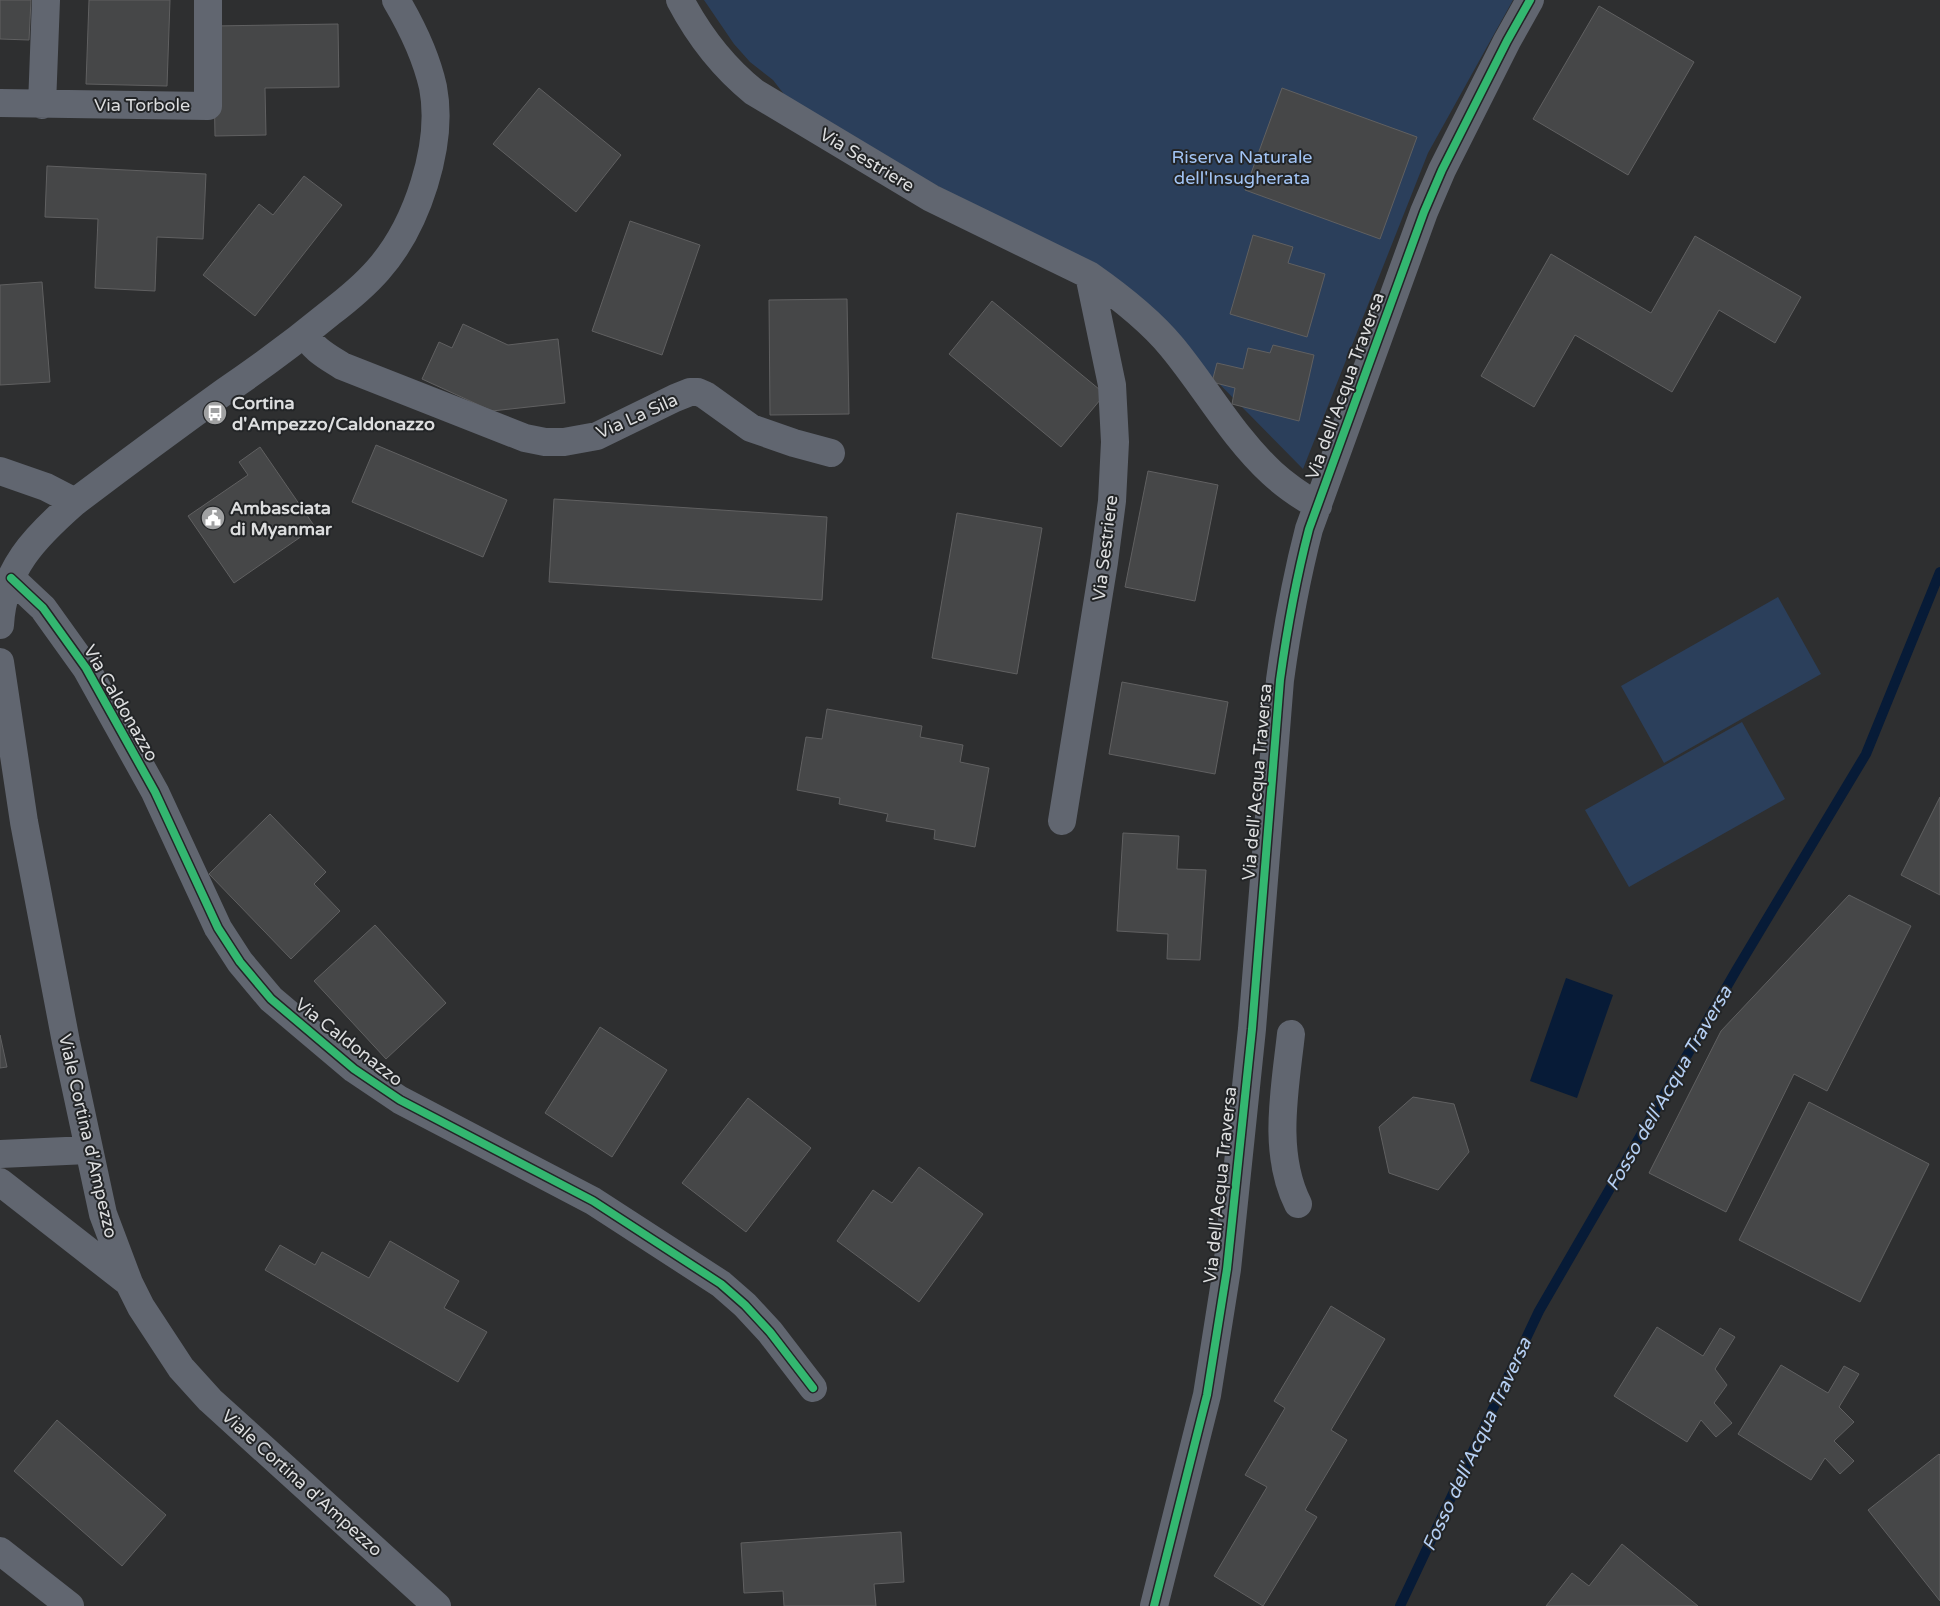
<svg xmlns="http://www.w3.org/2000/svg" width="1940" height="1606" font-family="'Varela Round',sans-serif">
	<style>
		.green { fill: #2b3f5b }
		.water { fill: #071b37 }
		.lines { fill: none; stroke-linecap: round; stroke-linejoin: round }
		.stream { stroke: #071b37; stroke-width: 10 }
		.building { fill: #464748; stroke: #606061 }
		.minor { stroke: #616670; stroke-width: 28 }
		.cycleway-casing { stroke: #232527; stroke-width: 11 }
		.cycleway { stroke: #33b770; stroke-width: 8 }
		.labels { text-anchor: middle; stroke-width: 4; stroke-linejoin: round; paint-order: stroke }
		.street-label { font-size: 18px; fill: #dddedf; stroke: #232527 }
		.park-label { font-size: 18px; fill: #a2c4f4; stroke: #232527 }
		.poi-label { font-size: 18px; font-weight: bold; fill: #dddedf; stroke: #232527; text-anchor: start }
		.water-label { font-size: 19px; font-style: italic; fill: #b5cff3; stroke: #232527 }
	</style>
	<rect width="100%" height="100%" fill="#2e2f30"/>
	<path class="green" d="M704,0H1513L1428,153L1303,469L1120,283L797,111L773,80L750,62L734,44Z
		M1778,597L1821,674L1664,763L1621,686Z
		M1742,722L1785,799L1629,887L1585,810Z"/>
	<path class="water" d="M1566,978L1613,995L1577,1098L1530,1081Z"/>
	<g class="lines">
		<path class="stream" d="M1400,1606L1539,1311L1737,969L1866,754L1940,572"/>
	</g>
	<path class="building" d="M0,0H31L29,40L0,39Z
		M89,0H170L167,86L86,84Z
		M1599,6L1694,62L1628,175L1533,119Z
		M338,24L339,87L265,88L266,135L215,136L213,26Z
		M539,88L621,155L576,212L493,144Z
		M1282,88L1417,137L1380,239L1245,190Z
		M47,166L206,174L203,239L157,237L155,291L95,288L98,219L45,217Z
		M304,176L342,205L255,316L203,275L259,204L273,215Z
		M630,221L700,245L662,355L592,331Z
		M1253,235L1293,247L1288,263L1325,274L1307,337L1230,314Z
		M1695,236L1801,297L1775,343L1719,310L1672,392L1575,335L1534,407L1481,376L1551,254L1651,313Z
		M42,282L50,382L0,385V285Z
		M847,299L849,414L770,415L769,300Z
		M992,301L1105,394L1061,447L949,354Z
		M463,324L508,345L558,339L565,403L492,411L422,379L439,342L452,348Z
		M1273,345L1314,355L1299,421L1232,404L1235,388L1212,382L1217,363L1243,369L1248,348L1270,353Z
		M376,445L507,500L483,557L352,502Z
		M260,447L315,527L234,583L188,516L248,475L239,462Z
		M1148,471L1218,485L1195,601L1125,587Z
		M554,499L827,517L822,600L549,582Z
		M957,513L1042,528L1017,674L932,658Z
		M1122,682L1228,702L1215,774L1109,754Z
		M827,709L922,726L920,737L963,745L960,762L989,768L975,847L934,839L935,830L886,821L888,814L839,804L840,798L797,790L806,737L822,739Z
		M1940,797V895L1901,875Z
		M270,814L326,872L314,884L340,911L291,959L209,874Z
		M1123,833L1179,836L1177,869L1206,870L1200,960L1167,959L1168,934L1117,931Z
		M1849,895L1911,926L1827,1091L1794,1074L1726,1212L1649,1173L1721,1031Z
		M375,925L446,1003L386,1059L314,981Z
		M600,1027L667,1070L612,1157L545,1113Z
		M0,1035L7,1067L0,1068Z
		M1413,1097L1454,1104L1469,1152L1438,1190L1389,1173L1379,1127Z
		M748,1098L811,1148L746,1232L682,1183Z
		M1809,1102L1929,1164L1860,1302L1739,1240Z
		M919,1167L983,1214L919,1302L837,1241L873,1190L892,1203Z
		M390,1241L459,1281L444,1308L487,1332L458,1382L265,1270L280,1245L315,1265L322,1252L369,1278Z
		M1331,1306L1385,1339L1331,1430L1347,1440L1305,1510L1317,1517L1263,1606L1214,1576L1267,1487L1245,1475L1285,1408L1274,1401Z
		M1657,1327L1703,1356L1720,1328L1735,1337L1715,1369L1727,1385L1714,1403L1732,1423L1716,1437L1701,1420L1687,1442L1614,1396Z
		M1781,1365L1828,1393L1844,1366L1859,1374L1839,1407L1854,1422L1834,1441L1854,1461L1840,1474L1825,1458L1811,1480L1738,1434Z
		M57,1420L166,1515L122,1566L14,1471Z
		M1939,1454L1940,1455V1601L1868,1510Z
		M901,1532L904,1582L874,1584L876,1606H784L783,1591L744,1593L741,1543Z
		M1622,1544L1698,1606H1546L1572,1573L1589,1586Z"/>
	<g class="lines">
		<path class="minor" d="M680,0C699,36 723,67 754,92L931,198L1089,275C1119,296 1149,319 1172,347C1206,388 1232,436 1272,473C1286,486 1301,496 1318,506
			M0,103L208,106V0
			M42,105L46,0
			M305,333C312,349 328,357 342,366L525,438L545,442H564L597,436L675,398L690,392H698L705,395L751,428L794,443L831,453
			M0,471L46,487L75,502
			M11,578L43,608L86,668L155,792L218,928L240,962L271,999L354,1069L400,1100L593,1201L721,1284L745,1305L770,1332L813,1388
			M0,625C3,569 35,537 75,502C124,465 174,428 224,392C261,367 296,341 330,313C347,300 364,286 378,270C417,226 444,145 433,87C426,56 412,27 396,0
			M0,662L24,822L66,1042L103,1214L129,1283L141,1307L181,1368L210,1400L437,1606
			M1062,821L1104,562L1112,501L1115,442L1112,385L1089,275
			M1291,1034C1285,1089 1272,1152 1298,1204
			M0,1154L88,1150
			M0,1182L128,1282
			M0,1551L70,1606
			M1154,1606L1207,1395L1227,1269L1252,1029L1280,680C1287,629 1296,579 1309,529L1424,212L1442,170L1507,41L1530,0"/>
		<g class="cycleway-casing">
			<path id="cycleway" d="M11,578L43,608L86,668L155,792L218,928L240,962L271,999L354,1069L400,1100L593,1201L721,1284L745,1305L770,1332L813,1388
				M1154,1606L1207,1395L1227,1269L1252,1029L1280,680C1287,629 1296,579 1309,529L1424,212L1442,170L1507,41L1530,0"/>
		</g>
		<use href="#cycleway" class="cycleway"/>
	</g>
	<defs>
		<g id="bus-disc" transform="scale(1.25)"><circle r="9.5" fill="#a0a1a2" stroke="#232527"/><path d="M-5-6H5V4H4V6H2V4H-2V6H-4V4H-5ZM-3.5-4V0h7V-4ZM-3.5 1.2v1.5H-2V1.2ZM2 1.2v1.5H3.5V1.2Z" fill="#fff"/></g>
		<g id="civic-disc" transform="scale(1.25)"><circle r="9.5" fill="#a0a1a2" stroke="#232527"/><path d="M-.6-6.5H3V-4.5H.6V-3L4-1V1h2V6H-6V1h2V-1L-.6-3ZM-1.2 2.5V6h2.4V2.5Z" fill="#fff"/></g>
	</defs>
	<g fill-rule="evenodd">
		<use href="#bus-disc" x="215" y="413"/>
		<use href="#civic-disc" x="213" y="518"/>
	</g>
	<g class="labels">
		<g class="street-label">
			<text x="142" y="111">Via Torbole</text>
			<text transform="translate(867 160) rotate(31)" y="6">Via Sestriere</text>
			<text transform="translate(1345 386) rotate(-70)" y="6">Via dell'Acqua Traversa</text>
			<text transform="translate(637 416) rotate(-24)" y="6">Via La Sila</text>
			<text transform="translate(1105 548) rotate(-83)" y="6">Via Sestriere</text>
			<text transform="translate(121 703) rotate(60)" y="6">Via Caldonazzo</text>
			<text transform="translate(1257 782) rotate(-85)" y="6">Via dell'Acqua Traversa</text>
			<text transform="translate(349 1042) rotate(38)" y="6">Via Caldonazzo</text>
			<text transform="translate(88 1136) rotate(77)" y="6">Viale Cortina d'Ampezzo</text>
			<text transform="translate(1220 1185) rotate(-84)" y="6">Via dell'Acqua Traversa</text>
			<text transform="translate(302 1483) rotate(42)" y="6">Viale Cortina d'Ampezzo</text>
		</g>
		<g class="park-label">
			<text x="1242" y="163">Riserva Naturale<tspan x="1242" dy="21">dell'Insugherata</tspan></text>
		</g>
		<g class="poi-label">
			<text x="232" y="409">Cortina<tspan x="232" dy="21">d'Ampezzo/Caldonazzo</tspan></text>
			<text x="230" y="514">Ambasciata<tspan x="230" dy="21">di Myanmar</tspan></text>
		</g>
		<g class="water-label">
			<text transform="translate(1668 1088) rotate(-60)" y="7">Fosso dell'Acqua Traversa</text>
			<text transform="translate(1476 1444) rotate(-65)" y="7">Fosso dell'Acqua Traversa</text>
		</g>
	</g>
</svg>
